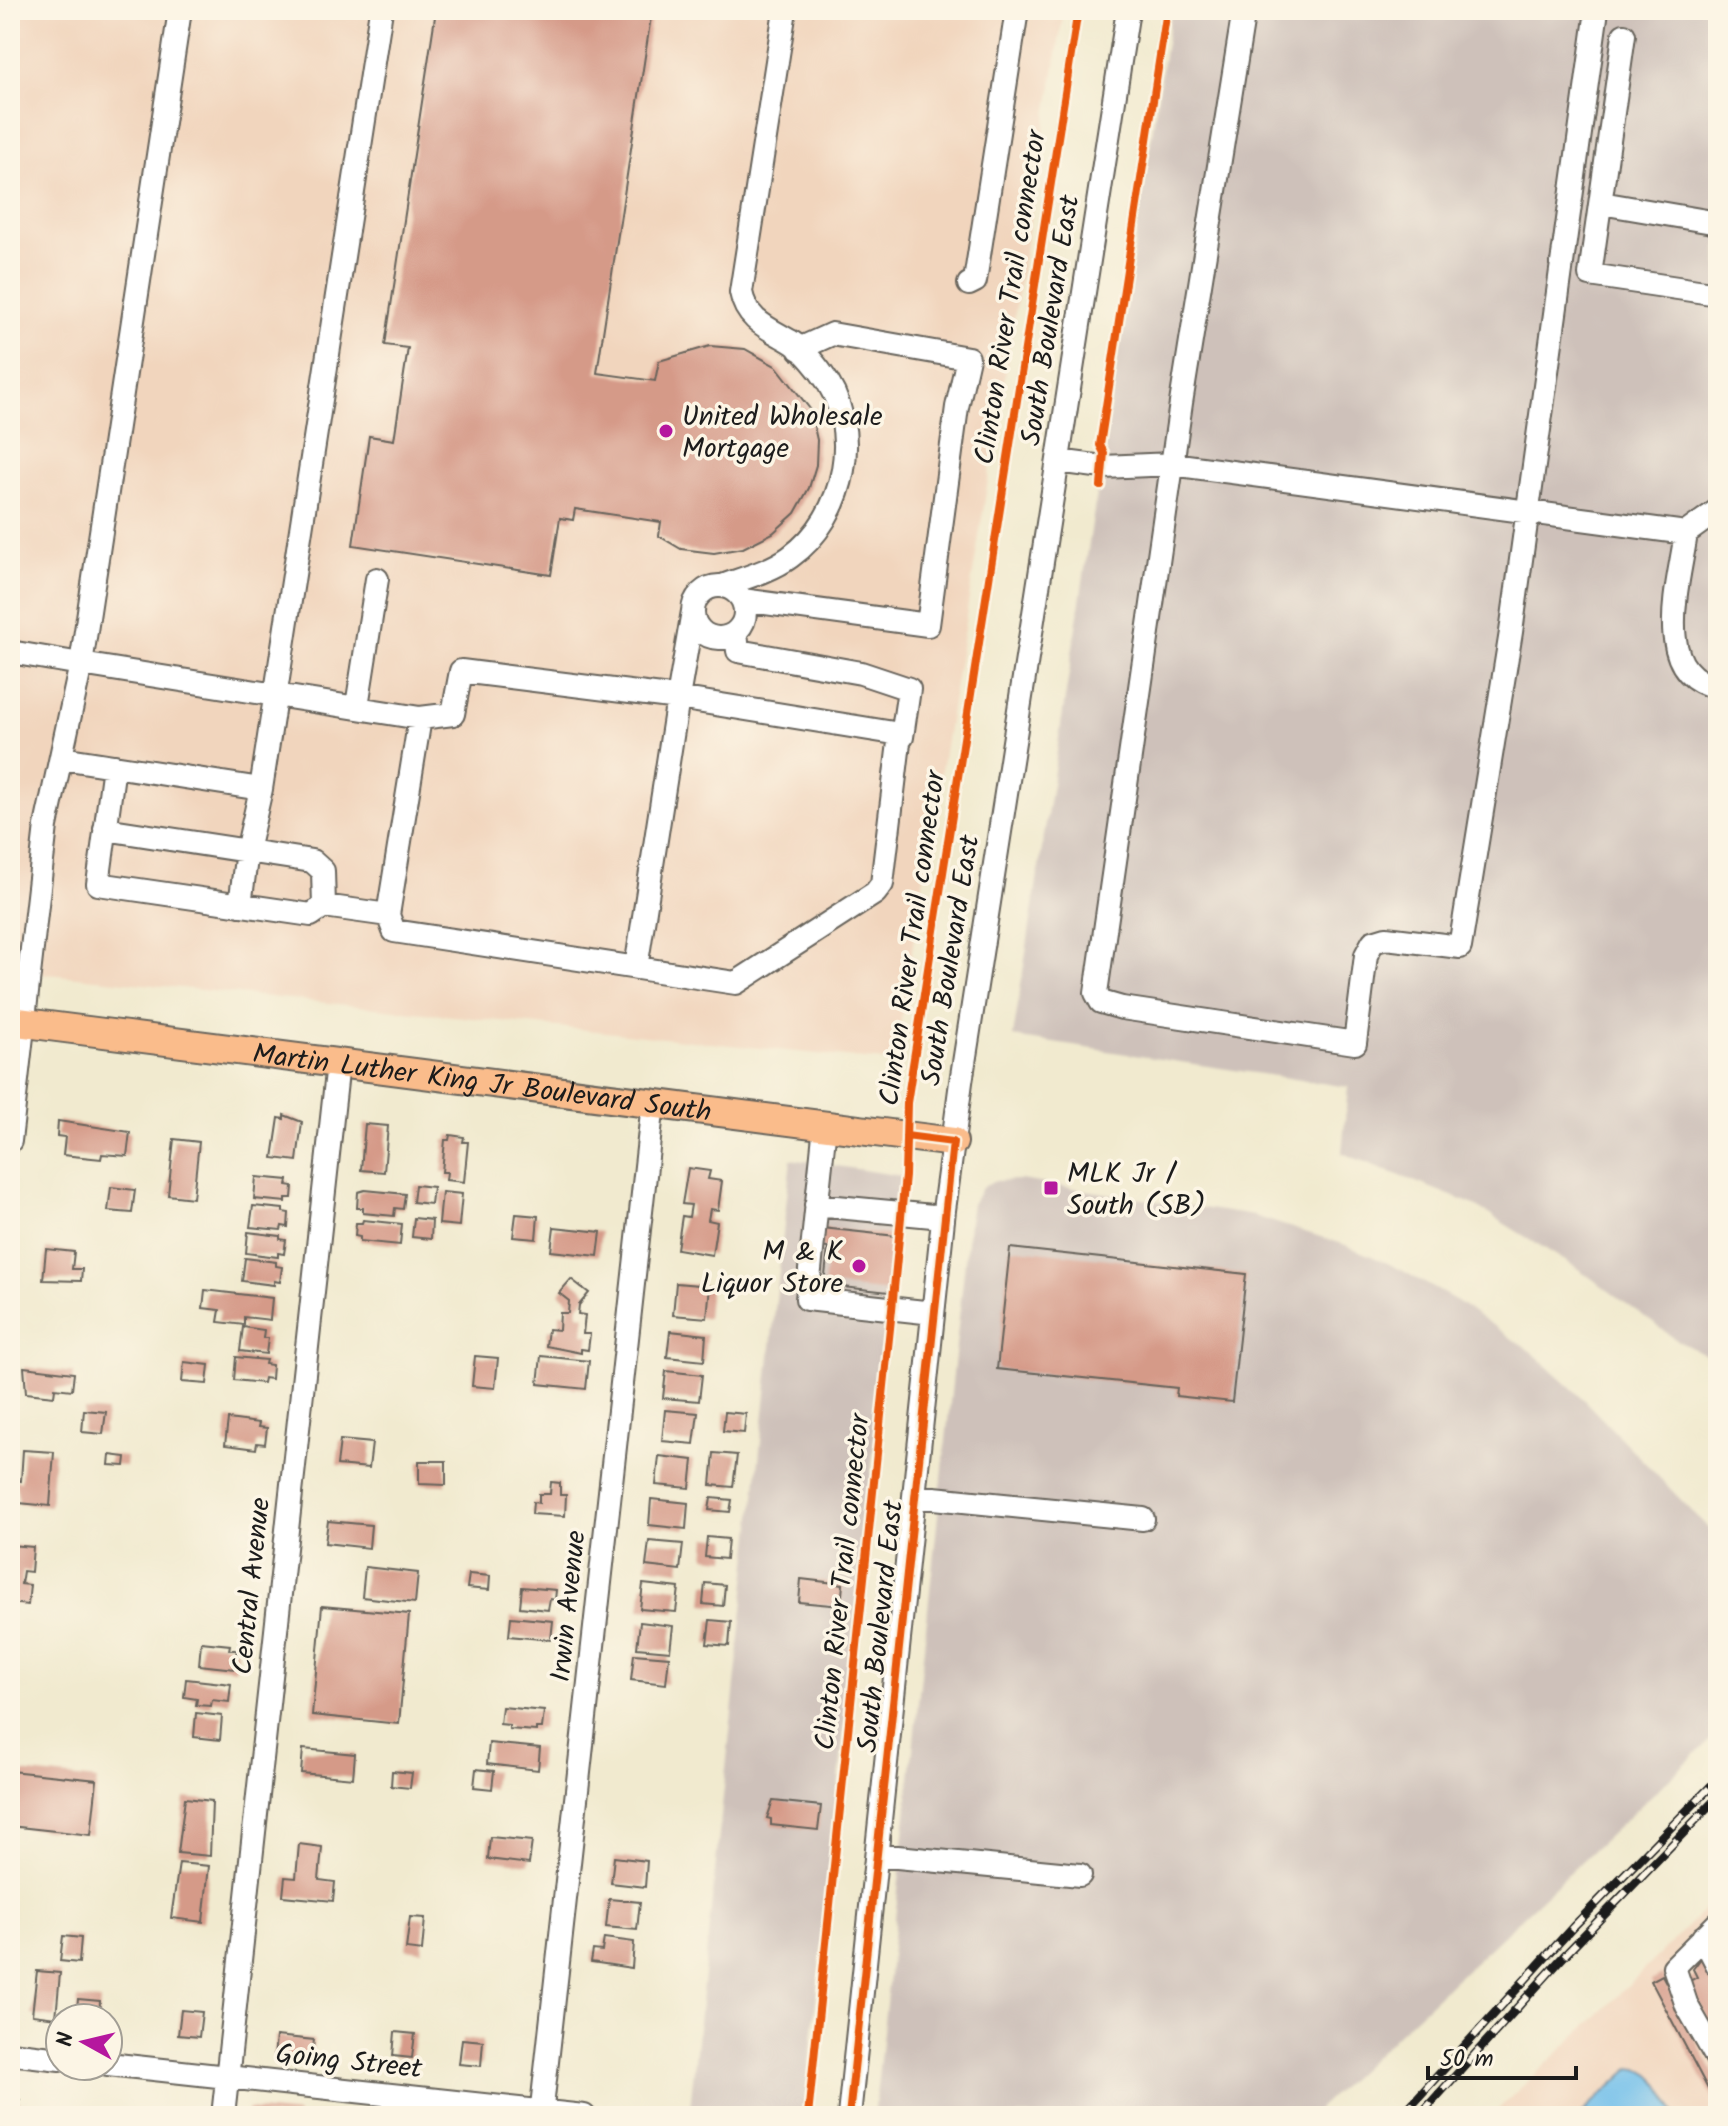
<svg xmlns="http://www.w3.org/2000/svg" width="1728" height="2126" font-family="Kalam,sans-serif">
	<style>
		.built { fill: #f1d5bd }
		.industrial { fill: #cec1ba }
		.water { fill: #71bfeb; stroke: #466e84; stroke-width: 2 }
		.building { fill: #d59a88 }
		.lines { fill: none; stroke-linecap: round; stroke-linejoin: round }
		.minor-casing { stroke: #67645b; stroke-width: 26 }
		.major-casing { stroke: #67645b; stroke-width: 32 }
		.minor { stroke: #fff; stroke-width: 22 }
		.major { stroke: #fabc8b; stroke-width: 28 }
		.rail-casing { stroke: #1c1c1c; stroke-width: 9 }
		.rail { stroke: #fcf5e5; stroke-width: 6; stroke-dasharray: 18; stroke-linecap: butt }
		.cycleway-casing { stroke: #fcf5e5; stroke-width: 13 }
		.cycleway { stroke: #e8590c; stroke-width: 8 }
		.poi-dot { fill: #b5179e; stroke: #fcf5e5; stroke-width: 3 }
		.labels { text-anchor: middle; stroke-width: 7; stroke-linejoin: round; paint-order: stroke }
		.street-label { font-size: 28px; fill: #1c1c1c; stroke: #fcf5e5 }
		.poi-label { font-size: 28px; fill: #1c1c1c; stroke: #fcf5e5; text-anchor: start }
	</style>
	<rect width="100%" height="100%" fill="#fcf5e5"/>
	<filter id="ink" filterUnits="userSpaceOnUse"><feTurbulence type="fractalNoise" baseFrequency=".0125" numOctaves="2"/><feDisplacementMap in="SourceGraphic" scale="16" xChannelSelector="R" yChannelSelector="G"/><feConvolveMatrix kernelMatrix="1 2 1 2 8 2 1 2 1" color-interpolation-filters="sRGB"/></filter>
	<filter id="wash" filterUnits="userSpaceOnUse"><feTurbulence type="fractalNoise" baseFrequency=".006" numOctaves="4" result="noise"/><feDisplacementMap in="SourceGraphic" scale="32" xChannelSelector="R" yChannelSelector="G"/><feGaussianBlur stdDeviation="1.8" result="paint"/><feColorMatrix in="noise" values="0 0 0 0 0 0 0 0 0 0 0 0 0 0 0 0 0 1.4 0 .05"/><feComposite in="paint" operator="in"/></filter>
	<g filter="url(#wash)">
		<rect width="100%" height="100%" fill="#f1eacf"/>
		<path class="built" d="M10,10H1064L894,1062L10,970Z
			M1718,1896V2116H1491L1593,2020Z"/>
		<path class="industrial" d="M1171,10H1718V1361L1678,1341L1580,1270L1472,1204L1342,1153L1348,1087L1013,1037Z
			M791,1159L902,1176L804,2116H689Z
			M1020,1180L1254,1216L1343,1244L1392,1265L1457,1301L1533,1353L1577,1393L1718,1538V1733L1310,2116H874L969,1224L972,1204L982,1188L994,1181Z"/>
		<path class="water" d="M1631,2068C1658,2069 1665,2095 1676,2116H1579Z"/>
		<g id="blocks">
			<path class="building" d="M436,10H652L597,373L655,381L659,361L710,346L745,349L777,367L810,409L817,440L816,465L809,488L795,513L773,533L743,548L714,553L681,549L659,536L661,522L575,509L573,520L560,518L551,575L353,545L369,436L394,440L408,348L385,345Z
				M284,1115L302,1122L297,1161L273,1158L279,1118L284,1119Z
				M58,1121L130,1132L127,1156L102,1154L101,1159L63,1155L65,1137L57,1136Z
				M365,1124L388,1126L384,1172L361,1170Z
				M450,1135L464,1137L463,1142H468L464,1182L446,1180L447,1172H442L445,1140H449Z
				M174,1139L199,1142L193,1198L168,1195Z
				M688,1168L710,1171L708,1179L722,1181L718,1210L710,1209L708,1220L717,1222L712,1255L677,1249L682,1216L689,1217L691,1205L682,1204Z
				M256,1177L288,1180L287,1185L293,1186L292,1198H286V1202L254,1199Z
				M415,1185L433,1187L431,1204L413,1202Z
				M111,1187L135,1190L132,1213L108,1211Z
				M365,1190L405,1194L403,1209L395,1208L394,1216L363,1213V1208H357L358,1192Z
				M442,1192L462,1194L459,1226L439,1224Z
				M253,1206L283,1209V1212L289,1213L288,1227L282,1226L281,1230L250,1227Z
				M516,1214L538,1216L536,1239L513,1237Z
				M414,1218L432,1220L431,1239L412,1237Z
				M363,1220L402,1224L400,1245L360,1241V1237L355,1236L356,1223H362Z
				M554,1227L601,1232L598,1256L551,1251Z
				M822,1228L896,1236L889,1292L824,1285L828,1248L820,1247Z
				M248,1232L280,1236V1239L286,1240L284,1254L278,1253V1257L246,1253Z
				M1010,1248L1246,1274L1232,1402L1176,1396L1177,1388L997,1369Z
				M46,1249L74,1252L72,1269H82L81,1281L43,1280Z
				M245,1258L276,1262V1266L282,1267L280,1282L274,1281V1285L242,1281Z
				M571,1279L589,1293L579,1305L578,1314L585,1315L583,1334H590L588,1350L581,1349V1353L546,1346L548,1329L559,1330L560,1313H568L569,1301L559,1293Z
				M676,1283L710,1286L707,1318L673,1315Z
				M205,1290L272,1298L270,1320L244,1317V1325L218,1322L220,1310L203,1308Z
				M243,1327L264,1330L263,1338H268L266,1354L240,1351Z
				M670,1331L706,1335L704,1361L667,1357Z
				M475,1356L498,1358L495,1388L472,1386Z
				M541,1356L589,1361L586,1389L538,1384Z
				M236,1357L266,1360L265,1364L272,1365L271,1379L264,1378L263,1383L234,1380Z
				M184,1362L209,1365L207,1384L182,1382Z
				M24,1367L74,1373L72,1390L55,1388L54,1396L26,1393Z
				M666,1371L702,1375L699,1401L663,1398Z
				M84,1410L106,1412L103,1434L82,1432Z
				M665,1410L698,1413L694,1444L662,1441Z
				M725,1412L746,1414L744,1433L723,1431Z
				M228,1419L259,1423L258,1427L267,1428L265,1444L257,1443L256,1449L225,1445Z
				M340,1440L372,1443L369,1468L337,1465Z
				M23,1450L54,1452L50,1506L19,1503L15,1480L21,1481Z
				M714,1453L737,1455L733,1487L711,1485Z
				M110,1455L126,1457L125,1466L109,1465Z
				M659,1456L693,1460L690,1488L656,1485Z
				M419,1461H446V1485L419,1484Z
				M551,1482L560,1483V1495H566L565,1516L532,1514L533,1502L539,1503V1494H550Z
				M711,1498L732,1500L730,1512L709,1510Z
				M651,1499L688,1503L686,1529L649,1525Z
				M328,1521L371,1525L369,1548L325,1543Z
				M707,1537L728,1539L726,1559L705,1557Z
				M649,1541L683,1544L680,1570L646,1566Z
				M10,1545L33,1547L31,1572L23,1571L21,1584L30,1585L28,1605L10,1603Z
				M365,1567L418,1573L415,1603L362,1597Z
				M469,1574L490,1576L489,1590L467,1588Z
				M801,1579L843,1584L841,1606L799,1602Z
				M705,1583L725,1585L723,1606L703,1604Z
				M643,1584L679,1588L676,1612L640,1609Z
				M522,1587L556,1590L555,1600L550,1599L548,1610L520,1607Z
				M322,1606L409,1614L399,1724L312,1715Z
				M511,1617L553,1621L551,1640L509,1636Z
				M710,1620L731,1622L729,1646L707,1644Z
				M640,1622L673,1626L670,1651L637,1648Z
				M201,1642L230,1645L229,1650H237L235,1669L199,1665Z
				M634,1654L669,1657L666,1684L631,1680Z
				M186,1679L231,1684L229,1702L212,1700L211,1706L196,1705L197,1699L184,1697Z
				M502,1707L544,1711L542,1728H536V1731L509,1729V1725L500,1724Z
				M196,1713L222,1716L220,1740L194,1737Z
				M489,1743L540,1748L538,1770L487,1764Z
				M303,1749L355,1754L353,1778L301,1773Z
				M476,1769L494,1771L492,1789L474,1787Z
				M10,1771L97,1780L91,1835L10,1826Z
				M392,1771L412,1773L410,1788L391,1786Z
				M185,1798L212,1801L210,1856L178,1853Z
				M773,1801L821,1806L818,1830L771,1825V1819L767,1818Z
				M490,1837L532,1841L529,1864L488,1859Z
				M299,1844L322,1847L319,1880L335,1882L333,1901L283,1896L285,1877L296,1878Z
				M614,1857L647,1861L645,1887L611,1883Z
				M179,1863L209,1866L203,1922L171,1918Z
				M609,1899L640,1902L637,1930L606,1927Z
				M410,1917L425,1918L422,1951L406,1949Z
				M63,1936L81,1938L79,1963L60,1961Z
				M604,1938L634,1942L632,1968L591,1962L593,1950L602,1951Z
				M1705,1953L1718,1977V2039L1688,1982L1697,1977L1693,1969Z
				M37,1971L60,1973L56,2018L32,2015Z
				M1662,1975L1718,2082V2108L1651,1981Z
				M78,1999L100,2001L99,2018H76Z
				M181,2010L202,2012L199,2037L178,2035Z
				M395,2032L415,2034L412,2058L393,2056Z
				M276,2036L314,2040L311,2062L274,2058Z
				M462,2039L483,2041L481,2066L459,2064Z
				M10,2100L20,2101L19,2109L10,2108Z
				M248,2109L298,2114V2116H247Z"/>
		</g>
	</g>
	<g filter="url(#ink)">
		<use href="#blocks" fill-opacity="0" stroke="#67645b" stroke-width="2"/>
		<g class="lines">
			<g class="minor-casing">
				<path id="minor" d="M1244,10L1181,403L1096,993L1101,1002L1122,1008L1355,1043L1366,955L1373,942L1386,938L1460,947L1511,632L1597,10
					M1624,35L1590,275L1718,294
					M1601,203L1718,223
					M969,284L975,281L1017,10
					M1058,461L1103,467L1172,464L1686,533
					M1718,510L1686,533C1680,580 1649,675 1718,687
					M722,586C744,578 771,571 790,557C846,517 865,428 820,371C813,362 801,347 790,341C768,328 746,320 741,292L785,10
					M693 612a26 26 0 1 1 52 0a26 26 0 1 1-52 0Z
					M742,600L928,625L957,407L968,358L832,334L799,349
					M736,632L738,651L861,673L909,689L902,737
					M10,652L81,664L180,10
					M357,706L377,579
					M62,758L261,789L381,10
					M114,766L98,884L311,915L324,906L388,915
					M105,829L312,861L323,871L324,906
					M240,905L247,851L261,789
					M636,968L678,698L461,671L453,714L420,718L388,915L394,931L736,983L875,893L882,884L900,734L678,698L693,611
					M825,1125L807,1299L933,1313
					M10,1141L46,826L81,664L420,718
					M816,1205L943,1217
					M914,1496L1143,1519
					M877,1855L1080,1875
					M1718,1923L1674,1967L1687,2006L1718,2060
					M1703,1937L1718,1966
					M10,2053L60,2059
					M108,2064L584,2116
					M223,2116L338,1063
					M541,2116L653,1103
					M849,2116L944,1210L961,1082L1128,10"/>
			</g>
			<g class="major-casing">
				<g id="major">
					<path id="s1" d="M10,1021L953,1142"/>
				</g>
			</g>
			<use href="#minor" class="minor"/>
			<use href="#major" class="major"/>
			<g class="rail-casing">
				<path id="rail" d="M1401,2116L1573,1927L1718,1779
					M1419,2116L1564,1956L1718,1797"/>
			</g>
			<use href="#rail" class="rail"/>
			<g class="cycleway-casing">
				<path id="cycleway" d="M1101,486L1104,453L1100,445L1167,10
					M808,2116L892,1309L905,1176L907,1103L1078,10
					M849,2116L953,1142L906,1136"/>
			</g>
			<use href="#cycleway" class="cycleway"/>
		</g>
	</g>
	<g class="poi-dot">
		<circle cx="666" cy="431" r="8"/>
		<rect x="1043" y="1180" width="16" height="16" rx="4"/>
		<circle cx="859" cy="1266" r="8"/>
	</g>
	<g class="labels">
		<g class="street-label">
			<text transform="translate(1009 297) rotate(-81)" y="10">Clinton River Trail connector</text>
			<text transform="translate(1049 320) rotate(-81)" y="10">South Boulevard East</text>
			<text transform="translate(911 938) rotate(-82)" y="10">Clinton River Trail connector</text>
			<text transform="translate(949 960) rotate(-81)" y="10">South Boulevard East</text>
			<text dy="10" stroke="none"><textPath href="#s1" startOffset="476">Martin Luther King Jr Boulevard South</textPath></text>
			<text transform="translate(841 1582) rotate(-84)" y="10">Clinton River Trail connector</text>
			<text transform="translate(250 1586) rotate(-84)" y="10">Central Avenue</text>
			<text transform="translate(567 1606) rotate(-84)" y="10">Irwin Avenue</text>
			<text transform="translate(879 1626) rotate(-84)" y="10">South Boulevard East</text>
			<text transform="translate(349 2060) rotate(6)" y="10">Going Street</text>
		</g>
		<g class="poi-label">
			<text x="682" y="425">United Wholesale<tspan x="682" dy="32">Mortgage</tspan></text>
			<text x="1067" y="1182">MLK Jr /<tspan x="1067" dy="32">South (SB)</tspan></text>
			<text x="843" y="1260" text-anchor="end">M &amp; K<tspan x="843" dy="32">Liquor Store</tspan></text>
		</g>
	</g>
	<rect width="1728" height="2126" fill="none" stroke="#fcf5e5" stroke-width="40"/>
	<g transform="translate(84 2042) rotate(278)"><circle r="38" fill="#fcf5e5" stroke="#a29e95" stroke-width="2"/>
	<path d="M0-6L14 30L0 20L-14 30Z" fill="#b5179e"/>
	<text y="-12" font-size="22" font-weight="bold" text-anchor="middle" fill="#1c1c1c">N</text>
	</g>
	<path d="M1428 2066v12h148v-12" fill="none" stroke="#1c1c1c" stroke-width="4"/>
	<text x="1440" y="2066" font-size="24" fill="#1c1c1c" stroke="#fcf5e5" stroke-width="6" paint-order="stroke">50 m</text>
</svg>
